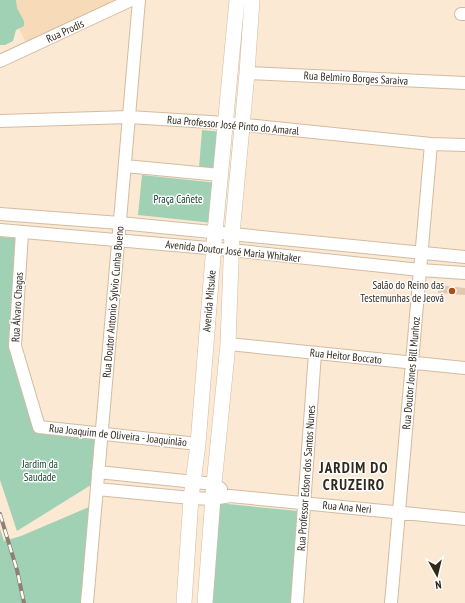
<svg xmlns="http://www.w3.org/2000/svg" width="465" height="603" font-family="'PT Sans Narrow',sans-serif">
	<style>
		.built { fill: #f7dbb9 }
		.green { fill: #a1d1b4 }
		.building { fill: #e0c9ae }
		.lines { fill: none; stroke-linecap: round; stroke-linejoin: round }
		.minor-casing { stroke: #d2bca1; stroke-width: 14 }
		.major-casing { stroke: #d2bca1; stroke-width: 16 }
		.minor { stroke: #fff; stroke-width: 12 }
		.major { stroke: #fff; stroke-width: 15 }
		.rail-casing { stroke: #8e8171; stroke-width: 4 }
		.rail { stroke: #fff; stroke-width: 2.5; stroke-dasharray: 8; stroke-linecap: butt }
		.poi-dot { fill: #b04b1c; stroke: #fff; stroke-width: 1.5 }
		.labels { text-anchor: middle; stroke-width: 3; stroke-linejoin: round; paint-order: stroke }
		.street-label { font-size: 11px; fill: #30281d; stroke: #fff }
		.park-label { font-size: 11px; fill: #16452d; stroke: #fff }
		.poi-label { font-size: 11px; fill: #30281d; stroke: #fff; text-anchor: end }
		.district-label { font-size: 15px; font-weight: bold; letter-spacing: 1px; fill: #30281d; stroke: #fff }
	</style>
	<rect width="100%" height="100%" fill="#fce9d3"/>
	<path class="built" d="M5,0H116L26,43Z"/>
	<path class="green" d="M0,0H16L17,8L24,21V26L16,30L13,41L5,45H0Z
		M202,130L223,132L220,169L199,168Z
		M142,175L218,183L213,223L138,215Z
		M0,237L17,238L11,350L38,431L99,437L91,485L17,531L0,480Z
		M217,503L298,511L293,603H211Z
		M89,507L81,603H0V529L4,541L21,536Z"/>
	<path class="building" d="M438,285L465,288V295L438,293Z"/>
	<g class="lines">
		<g class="minor-casing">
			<path id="minor" d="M461,14H465
				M0,61L131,0
				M247,73L465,83
				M0,121L129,117L226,123L431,144L465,145
				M125,166L220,175
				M0,214L120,223L465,257
				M0,230L231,250L420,270L465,273
				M22,232L15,346L39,427L198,444
				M228,344L465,368
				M98,472L214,484L221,489
				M97,489L191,498L213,499L230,496L465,519
				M87,603L139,0
				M297,603L315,353
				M391,603L431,144"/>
		</g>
		<g class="major-casing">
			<path id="major" d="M184,603L191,498L198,444L215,232L237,0
				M205,603L214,484L228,344L232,234L247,73L252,0"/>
		</g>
		<use href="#minor" class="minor"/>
		<use href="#major" class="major"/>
		<g class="rail-casing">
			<path id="rail" d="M0,514L17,570L24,603"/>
		</g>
		<use href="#rail" class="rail"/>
	</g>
	<circle class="poi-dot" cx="452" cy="291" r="4"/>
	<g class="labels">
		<g class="street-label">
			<text transform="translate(65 31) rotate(-25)" y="4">Rua Prodis</text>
			<text transform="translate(356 78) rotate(3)" y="4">Rua Belmiro Borges Saraiva</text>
			<text transform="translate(233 125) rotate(5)" y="4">Rua Professor José Pinto do Amaral</text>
			<text transform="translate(233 251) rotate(6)" y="4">Avenida Doutor José Maria Whitaker</text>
			<text transform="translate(209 301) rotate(-85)" y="4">Avenida Mitsuke</text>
			<text transform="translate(113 302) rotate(-85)" y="4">Rua Doutor Antonio Sylvio Cunha Bueno</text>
			<text transform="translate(17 307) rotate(-87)" y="4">Rua Álvaro Chagas</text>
			<text transform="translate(346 356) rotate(6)" y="4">Rua Heitor Boccato</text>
			<text transform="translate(411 373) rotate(-85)" y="4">Rua Doutor Jones Bill Munhoz</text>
			<text transform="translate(118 435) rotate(6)" y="4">Rua Joaquim de Oliveira - Joaquinlão</text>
			<text transform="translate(306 478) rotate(-86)" y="4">Rua Professor Edson dos Santos Nunes</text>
			<text transform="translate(347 507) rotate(5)" y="4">Rua Ana Neri</text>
		</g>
		<g class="park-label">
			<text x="178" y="203">Praça Cañete</text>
			<text x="40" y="468">Jardim da<tspan x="40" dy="13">Saudade</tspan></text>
		</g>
		<g class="poi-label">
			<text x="444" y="289">Salão do Reino das<tspan x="444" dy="13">Testemunhas de Jeová</tspan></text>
		</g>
		<g class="district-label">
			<text x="354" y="473">JARDIM DO<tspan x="354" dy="17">CRUZEIRO</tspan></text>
		</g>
	</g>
	<g transform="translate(437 575) rotate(172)" stroke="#ffffff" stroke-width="3" paint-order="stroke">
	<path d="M0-3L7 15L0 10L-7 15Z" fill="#30281d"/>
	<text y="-6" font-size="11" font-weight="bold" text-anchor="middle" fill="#30281d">N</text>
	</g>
</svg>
